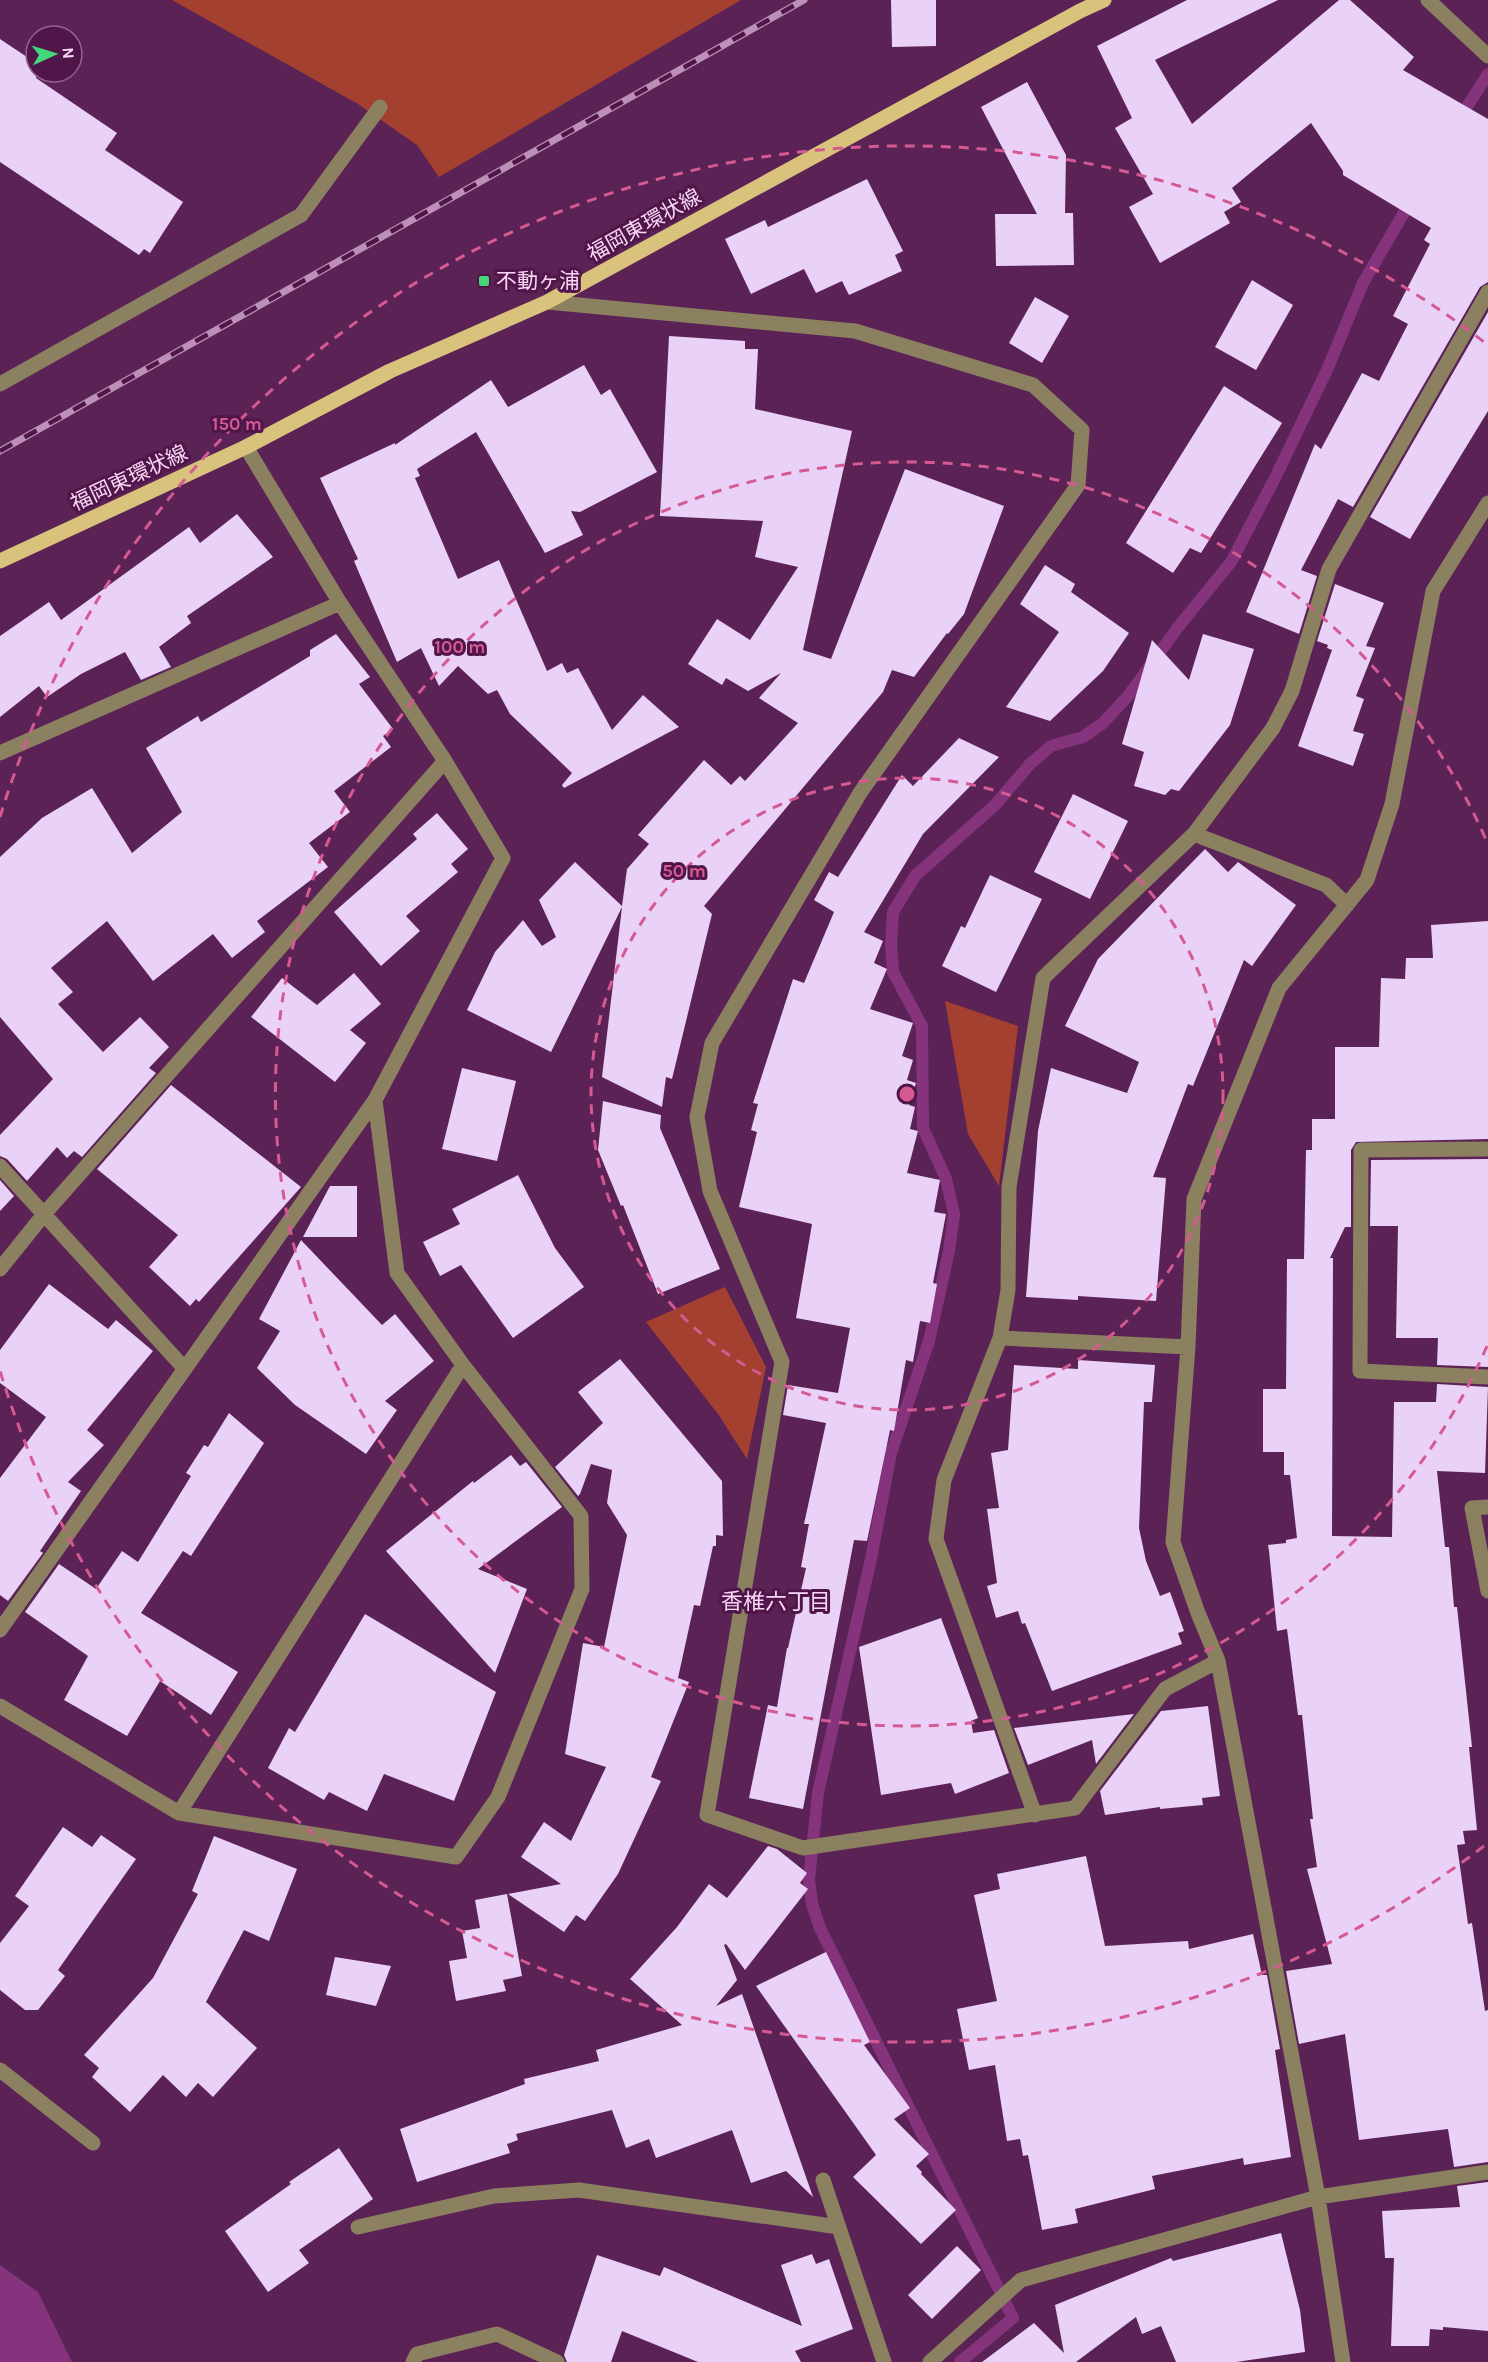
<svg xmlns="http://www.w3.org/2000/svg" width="1488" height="2362" font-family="Karla,'Noto Sans JP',sans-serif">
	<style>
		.green { fill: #a4402f }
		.water { fill: #85337d }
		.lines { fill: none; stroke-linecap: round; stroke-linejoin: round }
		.stream { stroke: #85337d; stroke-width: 12 }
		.building { fill: #e9d1f8 }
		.minor { stroke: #8b805f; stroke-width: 15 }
		.major { stroke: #d9c27c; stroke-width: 15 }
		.rail-casing { stroke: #bc90b7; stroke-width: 7 }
		.rail { stroke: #50164a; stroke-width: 4.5; stroke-dasharray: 14; stroke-linecap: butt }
		.ring { fill: none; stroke: #d55a91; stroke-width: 3; stroke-dasharray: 10 8 }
		.poi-dot { fill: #44d77a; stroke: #50164a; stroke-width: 2 }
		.labels { text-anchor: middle; stroke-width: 6; stroke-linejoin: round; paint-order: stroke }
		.street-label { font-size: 21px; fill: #f9d6f4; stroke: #50164a }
		.poi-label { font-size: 21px; fill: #f9d6f4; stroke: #50164a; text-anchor: start }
		.neighbourhood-label { font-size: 22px; fill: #f9d6f4; stroke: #50164a }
		.centre { fill: #d55a91; stroke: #50164a; stroke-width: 3 }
		.ring-label { font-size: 18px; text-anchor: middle; font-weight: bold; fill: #d55a91; stroke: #50164a; stroke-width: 6; stroke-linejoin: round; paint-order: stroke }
	</style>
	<rect width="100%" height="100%" fill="#5b2256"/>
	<path class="green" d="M172,0H741L439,177L417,145L358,104Z
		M945,1001L1018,1026L999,1186L968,1134Z
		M725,1287L766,1367L747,1459L718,1414L646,1322Z"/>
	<path class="water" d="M0,2265L38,2292L72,2362H0Z"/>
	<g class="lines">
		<path class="stream" d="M1459,119L1488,74
			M960,2362L1013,2318L820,1928L812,1904L809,1880L818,1793L871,1559L891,1453L929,1341L949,1251L954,1214L946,1179L923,1128L922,1026L893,972L891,944L893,912L915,876L995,805L1030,764L1051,746L1083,737L1103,723L1128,696L1179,626L1231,562L1275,478L1327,370L1363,283L1412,199"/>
	</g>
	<path class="building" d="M891,0H936V46L892,47Z
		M1187,0H1278L1155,60L1192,124L1339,0H1350L1414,57L1403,70L1488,119V282L1480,287L1353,507L1338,499L1301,570L1317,576L1299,634L1246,612L1315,444L1321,449L1362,373L1379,381L1408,324L1393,316L1430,244L1424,240L1431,228L1343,175V171L1311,123L1232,188L1241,202L1224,212L1230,223L1160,263L1129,207L1153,194L1115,128L1132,118L1097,46Z
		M0,39L36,63V78L117,133L105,150L183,202L150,253L144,249L139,255L0,162Z
		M1027,82L1066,155L1065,213H1073L1074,265L996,266L995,214H1037L981,107Z
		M867,179L903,251L895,255L902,271L849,295L842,281L816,293L804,269L751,294L725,239L765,220L768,227Z
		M1252,280L1293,305L1256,370L1215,347Z
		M1035,297L1069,316L1042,363L1009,343Z
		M1488,312V411L1410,539L1370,517Z
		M669,336L745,341V349H758L755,409L852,431L803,650L831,659L905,469L1004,506L964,614L948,634L947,633L914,677L892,670L883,692L704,906L712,914L672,1079L666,1077L662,1107L602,1077L622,907L551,1052L467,1010L495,952L523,920L542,946L556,937L539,900L575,862L622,906L627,869L649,844L638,835L704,760L731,785L740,776L745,781L798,723L759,698L781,673L748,691L726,678L722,685L688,664L717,619L750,640L798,567L755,557L763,521L660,516Z
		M584,365L601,395L610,389L657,472L580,512L571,511L583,535L545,553L476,432L417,469L420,476L415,478L458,579L499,560L547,671L562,663L567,673L578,668L612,730L643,695L679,727L564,788L562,785L572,773L510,714L497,690L488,694L458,666L439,686L421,648L397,662L354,561L358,559L320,478L395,443V445L491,380L508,407Z
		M1224,386L1282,423L1201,553L1190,548L1173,573L1126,543Z
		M237,514L273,557L187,616L191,623L159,647L171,667L141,680L125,652L81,674L47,697L39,686L0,717V636L49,602L61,620L189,527L200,543Z
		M1045,565L1075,584L1071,592L1129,633L1103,671L1050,721L1006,707L1059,632L1020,604Z
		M1335,584L1384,603L1366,646L1375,648L1356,696L1364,699L1353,731L1364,734L1353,766L1298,746L1332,650L1327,648L1328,645L1317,641Z
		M336,634L370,677L359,684L393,729L383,736L391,747L334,791L350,812L309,843L328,867L257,921L265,932L232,958L213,934L153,981L107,921L51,968L73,992L58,1004L103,1052L140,1017L169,1047L149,1068L156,1073L82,1157L74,1151L67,1158L57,1147L27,1181L7,1159L0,1156V1135L53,1079L0,1017V857L42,818L92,788L132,853L182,812L146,748L198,716L201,722L310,656V650Z
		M1203,634L1254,649L1230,725L1179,791L1171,789L1165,795L1134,786L1144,752L1122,744L1152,640L1189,680Z
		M959,738L999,757L923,834L864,932L883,941L874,963L887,969L870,1009L913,1023L902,1056L913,1060L907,1080L916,1083L909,1105L915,1107L910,1129L918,1131L907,1173L940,1180L934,1212L946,1214L933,1283L937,1284L930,1323L920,1321L913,1362L906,1360L894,1431L890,1430L867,1541L854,1540L803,1809L749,1798L768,1705L777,1707L787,1648H788L806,1568L801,1567L809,1524H804L826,1423L783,1415L788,1385L838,1393L850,1328L796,1318L812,1224L739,1207L757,1132L751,1130L758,1104L753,1103L793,979L804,983L834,912L814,900L829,872L838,877L902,775L913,786Z
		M1073,794L1128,821L1090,899L1034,872Z
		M437,813L468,849L451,864L458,872L406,916L420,931L381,966L334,912L417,839L413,834Z
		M1205,849L1228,872L1238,862L1296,905L1252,966L1244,960L1193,1086L1188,1084L1153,1177L1166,1178L1156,1301L1078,1296V1300L1026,1297L1038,1131L1051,1068L1127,1093L1139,1062L1065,1026L1098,959Z
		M990,875L1042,899L996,992L942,966L961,926L965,928Z
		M1488,921V1139L1356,1142L1351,1150V1227H1345L1330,1258H1333L1332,1536L1392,1537L1394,1402H1436L1437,1384L1488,1387L1485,1473L1437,1471L1445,1547H1449L1454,1607H1457L1472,1747H1469L1477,1830L1463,1831L1465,1844L1457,1845L1468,1924L1472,1923L1485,2011L1488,2010V2162L1454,2167L1448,2129L1359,2140L1345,2034L1299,2044L1286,1971L1332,1964L1307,1869L1317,1867L1310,1819H1313L1302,1715H1298L1287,1629L1277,1631L1269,1551L1268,1545L1286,1543V1540L1297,1538L1290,1475H1284V1452H1263V1389H1286L1287,1259H1304L1306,1150H1312V1119H1335V1047H1379L1381,978L1405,979L1406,958H1433L1431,925Z
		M354,973L381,1004L350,1030L366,1043L335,1082L251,1017L282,978L317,1005Z
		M462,1068L516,1081L497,1161L442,1149Z
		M171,1085L301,1187L199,1302L196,1299L190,1306L149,1267L178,1235L97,1169Z
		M603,1101L661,1115L660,1128L720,1269L658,1294L623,1205L621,1206L598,1150Z
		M1488,1159V1367L1437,1365L1438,1338H1396L1398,1226H1370L1371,1160Z
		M518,1175L555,1248L584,1287L513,1338L461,1265L440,1276L423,1242L460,1224L452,1209Z
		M0,1180L14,1196L0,1211Z
		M330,1186H357V1237H303Z
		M301,1240L382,1325L395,1314L434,1361L385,1401L397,1410L366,1454L295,1405L257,1368L280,1331L259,1319Z
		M49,1284L108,1329L116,1320L153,1351L87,1430L104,1445L68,1482L81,1491L40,1551L43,1553L8,1601L0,1595V1478L46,1417L0,1383V1350Z
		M620,1359L722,1481L723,1536L716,1535V1546H713L700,1606L694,1605L678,1678L689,1682L651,1777L661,1781L618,1874L585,1921L576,1915L564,1932L508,1894L561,1884L521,1857L544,1822L571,1841L606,1767L565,1754L583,1643L604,1647L627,1535L607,1503L612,1470L591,1464L580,1494L578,1496L555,1467L603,1423L578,1392Z
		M1078,1360L1155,1365L1152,1402H1144L1139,1528L1146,1561L1160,1596L1170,1592L1184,1631L1178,1633L1182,1644L1052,1691L1025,1623L1022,1624L1018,1611L996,1618L987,1586L997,1583L987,1509L999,1508L991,1453L1008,1450L1014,1365L1078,1369Z
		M229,1413L264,1443L191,1556L183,1551L141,1613L238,1672L211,1715L160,1681L127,1736L64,1700L88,1656L25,1612L59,1564L96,1589L122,1551L138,1562L191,1476L186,1473L204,1445L208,1447Z
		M511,1455L520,1466L526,1462L562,1507L478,1569L527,1589L495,1673L386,1551L473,1481L474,1483Z
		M365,1614L496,1692L454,1801L384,1774L367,1811L329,1792L324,1800L268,1768L289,1728L295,1732Z
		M941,1618L978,1718L971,1721L973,1733L994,1730L1009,1773L955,1794L951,1783L881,1795L859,1647Z
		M1208,1706L1220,1796L1202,1798L1203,1805L1160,1809V1807L1105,1815L1100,1791L1161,1711Z
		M1134,1714L1096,1764L1092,1740L1028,1765L1014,1728Z
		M63,1827L92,1847L101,1835L136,1859L58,1970L65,1976L38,2010H25L0,1990V1943L29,1906L15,1896Z
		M214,1836L297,1869L269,1941L244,1930L206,2002L257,2048L213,2097L198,2083L186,2097L163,2075L130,2112L92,2077L99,2068L84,2055L153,1978L198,1894L192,1891Z
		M768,1846L777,1849L807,1873L800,1883L808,1889L745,1970L726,1944L724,1945L737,1980L716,2006L742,1994L813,2197L786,2171L751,2183L732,2130L656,2158L649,2139L626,2148L612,2110L516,2134L518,2140L507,2144L510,2153L417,2182L400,2129L525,2084L524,2079L599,2061L596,2050L682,2025L630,1979L677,1927L709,1884L727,1898Z
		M1086,1856L1105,1946L1188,1941L1189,1949L1253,1934L1262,1975H1267L1280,2049L1275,2050L1291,2157L1244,2165L1243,2158L1152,2176L1155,2189L1075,2209L1078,2223L1042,2230L1028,2155L1023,2156L1020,2139L1007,2141L995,2065L969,2070L957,2009L997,2001L974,1895L1000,1889L997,1874Z
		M507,1894L522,1976L503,1980L506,1991L456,2001L449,1961L467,1958L462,1931L480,1928L475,1900Z
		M826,1952L870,2042L864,2045L910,2108L894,2119L929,2154L916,2166L922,2172L921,2174L956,2210L921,2244L853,2177L876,2155L756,1986Z
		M335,1957L391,1966L376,2006L326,1995Z
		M339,2148L373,2199L299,2250L309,2263L268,2292L225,2231L291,2184L289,2182Z
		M1488,2182V2331L1443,2327V2330L1430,2329L1429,2346H1391L1394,2258H1385L1382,2211L1460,2207L1457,2186Z
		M1281,2233L1300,2310L1305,2352L1236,2362H1176L1161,2326L1142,2334L1136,2317L1076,2362H982L1034,2323L1064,2353L1055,2305L1171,2258L1173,2261Z
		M957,2246L981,2270L932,2319L908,2295Z
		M812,2254L816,2264L829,2259L853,2329L795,2351L801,2362H698L622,2331L611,2362H567L564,2355L597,2255L660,2276L664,2267L802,2326L781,2265Z"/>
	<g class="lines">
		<path class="minor" d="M1428,0L1488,56
			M547,302L855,331L1033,385L1082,430L1078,485L860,793L712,1043L697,1117L710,1191L782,1362L707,1815L803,1848L1075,1808L1165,1689L1218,1661
			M0,384L301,215L380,107
			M0,753L340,603
			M1194,834L1326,885L1347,905
			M1488,1149L1361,1150L1360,1371L1488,1377
			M0,1166L185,1369
			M0,1269L45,1213L445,761
			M1000,1338L1188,1347
			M1488,1507L1472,1508L1488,1591
			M0,1630L375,1100L503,858L445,761L340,603L246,447
			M0,1706L179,1813L456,1857L498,1797L582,1589L581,1516L463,1365L397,1273L375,1100
			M179,1813L463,1365
			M1035,1815L936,1539L944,1480L1000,1338L1008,1290L1009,1187L1043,978L1194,834L1273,728L1292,691L1329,569L1488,292
			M0,2070L93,2143
			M823,2180L884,2362
			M358,2227L494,2196L579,2190L839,2227
			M413,2362L417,2354L497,2334L557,2362
			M930,2362L1021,2280L1318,2197L1488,2172
			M1343,2362L1318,2197L1218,1661L1198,1613L1173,1542L1188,1347L1194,1199L1279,988L1367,880L1392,804L1433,591L1488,503"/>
		<path class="major" d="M0,561L246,447L390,371L547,302L1080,11L1104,0"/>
		<g class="rail-casing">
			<path id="rail" d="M0,451L804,0"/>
		</g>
		<use href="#rail" class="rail"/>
	</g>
	<g class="ring">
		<circle cx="907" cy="1094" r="316"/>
		<path d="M1487 1346A632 632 0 1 1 1487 842"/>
		<path d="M1484 1846A948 948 0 0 1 0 1371M0 817A948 948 0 0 1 1484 342"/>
	</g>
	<rect class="poi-dot" x="478" y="275" width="12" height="12" rx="3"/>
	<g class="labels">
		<g class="street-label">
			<text transform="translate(644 225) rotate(-29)" y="7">福岡東環状線</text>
			<text transform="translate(129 478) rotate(-25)" y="7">福岡東環状線</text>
		</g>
		<g class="poi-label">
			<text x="496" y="288">不動ヶ浦</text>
		</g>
		<g class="neighbourhood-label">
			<text x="776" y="1609">香椎六丁目</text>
		</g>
	</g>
	<circle cx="907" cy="1094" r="9" class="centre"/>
	<g class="ring-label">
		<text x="237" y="430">150 m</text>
		<text x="460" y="653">100 m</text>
		<text x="684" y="877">50 m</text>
	</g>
	<g transform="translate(54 54) rotate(86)"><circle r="28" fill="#50164a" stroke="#94638e" stroke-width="1.5"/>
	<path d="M0-4.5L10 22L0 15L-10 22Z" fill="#44d77a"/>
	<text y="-9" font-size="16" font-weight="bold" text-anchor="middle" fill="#f9d6f4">N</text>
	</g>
</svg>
